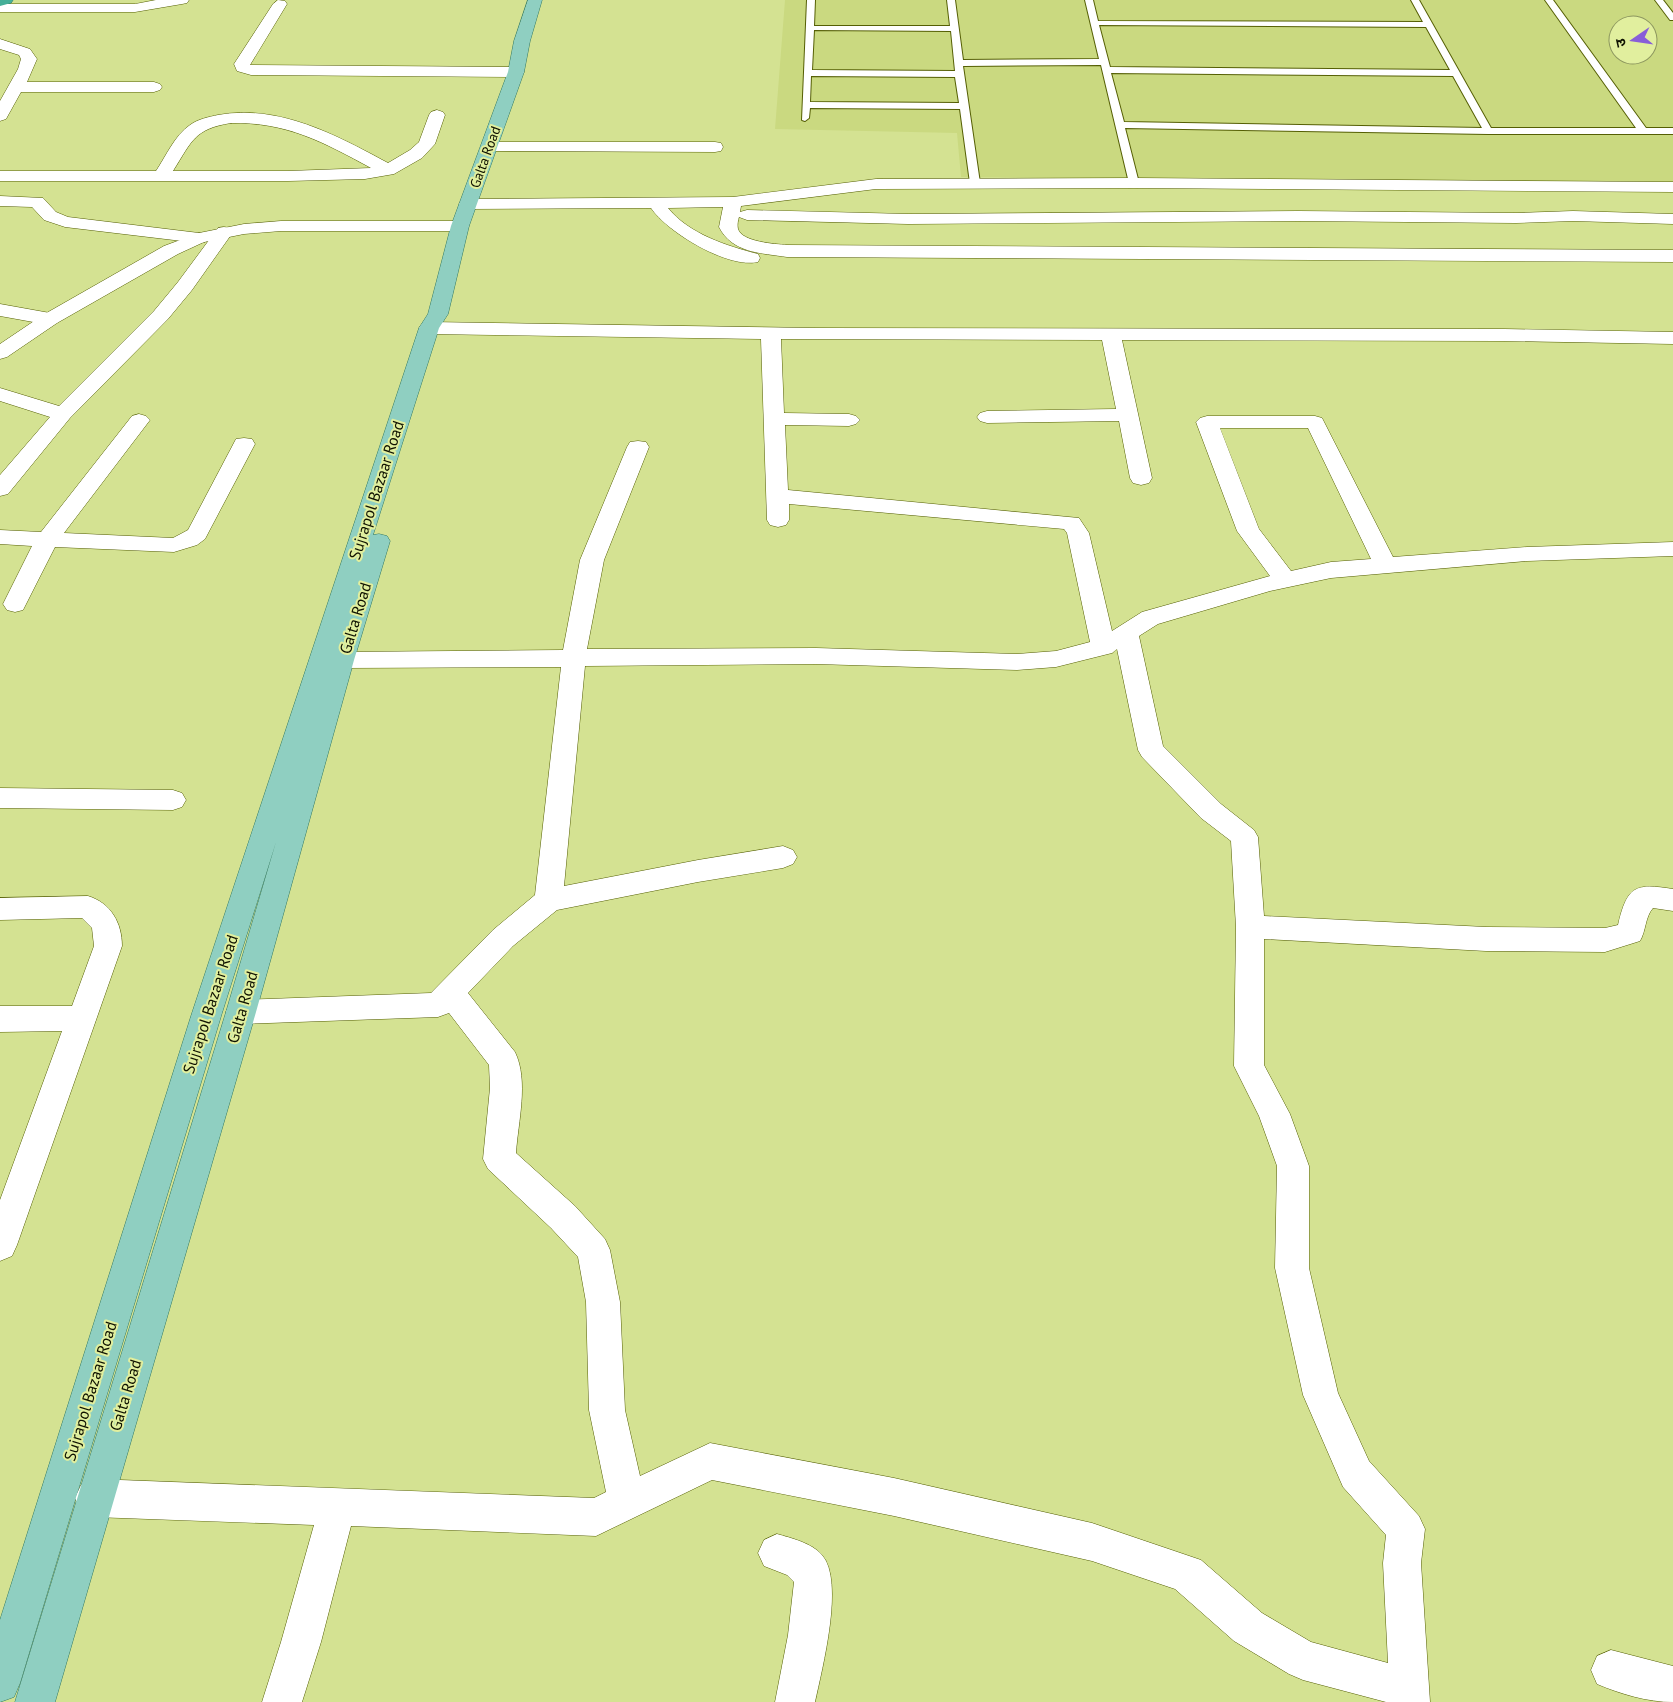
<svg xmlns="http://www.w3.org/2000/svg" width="1673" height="1702" font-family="'PT Sans','Noto Sans Devanagari',sans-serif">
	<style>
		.built { fill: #cad980; fill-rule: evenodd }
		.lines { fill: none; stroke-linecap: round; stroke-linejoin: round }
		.lane-casing { stroke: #555f04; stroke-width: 2 }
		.street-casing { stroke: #555f04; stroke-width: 1 }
		.secondary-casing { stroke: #555f04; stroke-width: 1 }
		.primary-casing { stroke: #327863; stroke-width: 1 }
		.highway-casing { stroke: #327863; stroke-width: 1 }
		.lane { fill: #fff; fill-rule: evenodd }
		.street { fill: #fff; fill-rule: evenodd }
		.secondary { fill: #fff; fill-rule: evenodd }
		.primary { fill: #8fcfc1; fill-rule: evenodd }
		.highway { fill: #45af98; fill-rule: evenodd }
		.labels { text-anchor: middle; stroke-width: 4; stroke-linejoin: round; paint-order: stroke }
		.far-street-label { font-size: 14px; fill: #0f1200; stroke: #e1ef9e }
		.street-label { font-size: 16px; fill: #0f1200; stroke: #e1ef9e }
	</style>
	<rect width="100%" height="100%" fill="#d4e292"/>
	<path class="built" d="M785,0H1673V182L961,177L957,133L775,129ZM1618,25H1648V55H1618Z"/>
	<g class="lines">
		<g class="lane-casing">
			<path id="lane" d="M807,0H815L814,26H950L947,0H955L963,60L1099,59L1085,0H1093L1098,21L1423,22L1411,0H1419L1491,128H1636L1545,0H1553L1646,128H1673V134H1488L1125,128L1139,183L1134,186L1129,183L1101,65L963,66L980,183L975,186L970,183L960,109L810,108L809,118L805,121L802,120ZM1099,25L1426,27L1450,70L1110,67ZM814,30L951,31L955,71L812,70ZM1111,73L1453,76L1482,128L1124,122ZM811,76L955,77L959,103L810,102Z
				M1655,0H1663L1673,13V20H1670Z"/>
		</g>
		<g class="street-casing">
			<path id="street" d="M156,0H189L187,3L182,4L135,12H0V4H135Z
				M278,0L285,1L287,4L250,65L516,67L522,69L524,72L522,75L516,77L251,75L237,71L234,64L273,4Z
				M0,39L30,49L37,59L27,82H154L160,84L162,87L160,90L154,92H21L6,119L0,121V101L18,69L21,59L19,55L0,49Z
				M437,110L443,112L445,115L435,144L422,158L394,174L365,179L288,181H0V171H156C166,156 175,135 190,125C198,119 209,117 218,115C279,104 336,135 388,163L410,150L419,142L429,115L431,112ZM231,123C287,122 323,142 371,168L288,171H173C192,141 194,129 231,123Z
				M489,142H715L721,143L723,147L721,151L715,152L483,151L481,147L483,143Z
				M1134,178L1673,182V192L1134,188L876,189L741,206L740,212L747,210L908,214L1298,211L1516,213L1573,211L1673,214V224L1573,221L1516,223L1298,221L908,224L747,220L739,217C738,220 737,225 738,229C742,242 775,244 787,245L1673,250V262L787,257C761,253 732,253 719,227L723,207L668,208C689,234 727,246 758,254L760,258L758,262C728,269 667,232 651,208L468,209L462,208L459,204L462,200L468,199L733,197L876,179Z
				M0,196L43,198L56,212L68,217L199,233L205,234L208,238L205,242L199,243L65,227L44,220L32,207L0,206Z
				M224,227L230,228L233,232L192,290L168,319L70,418L8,494L0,496V475L50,417L0,401V388L59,406L154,311L178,282L218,228Z
				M0,304L50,313L57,315L60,319L57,323L50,325L0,316Z
				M429,322L816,328L1504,329L1673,332V344L1504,341L1122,340L1152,478L1149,483L1141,485L1133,483L1130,478L1119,421L987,423L980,421L977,417L980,413L987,411L1116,409L1102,340L781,339L784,413L849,414L856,416L860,420L856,424L849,426L785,425L788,490L1079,518L1089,533L1112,631L1142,612L1270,576L1237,531L1196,422L1200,418L1207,416H1315L1322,418L1393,557L1527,547L1673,542V556L1527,561L1331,578L1270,591L1158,624L1139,636L1163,746L1221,804L1254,830L1258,837L1264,916L1486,927L1605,928L1618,925C1627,886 1635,883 1673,889V911L1653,908C1645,917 1646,931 1640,941L1605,952L1486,951L1264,939V1065L1290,1114L1309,1166V1268L1338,1393L1369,1461L1419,1516L1425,1529L1421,1563L1430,1702H1386L1303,1680L1289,1674L1234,1641L1175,1589L1092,1561L894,1516L712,1480L596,1536L351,1526L321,1642L302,1702H262L281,1642L314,1525L94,1517L81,1511L75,1498L81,1485L94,1479L594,1498L606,1492L589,1410L586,1302L578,1257L551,1228L488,1169L483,1159L490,1088L489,1065L449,1013L438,1017L241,1024L230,1021L226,1012L230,1003L241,1000L431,993L493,930L535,895L561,667L342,668L333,666L330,660L333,654L342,652L563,650L580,560L627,447L630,442L638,441L646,442L649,447L604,560L587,649L816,648L1017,654L1056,651L1090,642L1067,533L1064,529L789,504V520L786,525L778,527L770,525L767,520L761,339L429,334L422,332L419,328L422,324ZM1220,428H1308L1371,559L1331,562L1291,571L1259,529ZM1117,649L1138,750L1142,757L1201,818L1231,841L1236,927L1234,1066L1259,1116L1277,1166L1275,1268L1303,1395L1343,1487L1386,1535L1383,1563L1388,1663L1311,1642L1262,1613L1201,1560L1092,1523L894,1478L710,1443L640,1476L625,1410L620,1302L610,1250L605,1239L575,1206L516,1153C518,1122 529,1081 515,1052L468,993L513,946L557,910L698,882L783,868L793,864L797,857L793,850L783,846L698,860L564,886L585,666L816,664L1017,670L1056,667L1112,653Z
				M139,414L146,416L150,420L64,533L173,538L188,530L236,439L244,438L252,439L255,444L205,539L197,545L174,552L55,547L23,610L15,612L7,610L3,604L32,546L0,544V530L41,532L132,416Z
				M0,788L173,790L182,793L186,800L182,807L173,810L0,808Z
				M88,896C111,903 122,923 122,946L17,1245L12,1256L0,1261V1200L62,1031L0,1032V1006H72L94,946L92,928L82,918L0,920V898Z
				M777,1534C791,1538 812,1543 822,1555C845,1581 822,1669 815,1702H775L788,1635L794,1582L787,1575L764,1566L758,1553L764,1540Z
				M1611,1650L1673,1666V1702C1647,1702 1621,1694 1597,1684L1591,1670L1597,1656Z"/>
		</g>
		<g class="secondary-casing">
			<path id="secondary" d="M281,221H460L466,222L469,226L466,230L460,231H281L244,234L204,242L178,254L57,323L7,357L0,359V344L43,315L164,246L199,233L244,224Z"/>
		</g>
		<g class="primary-casing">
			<path id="primary" d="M528,0H542L530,41L524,72L469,226L448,314L439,328L373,535L379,534L387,536L390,541L354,660L256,1012L55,1702H15L226,1012L276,842L222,1013L20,1683L14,1697L0,1702V1620L192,1013L419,328L428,314L451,226L508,72L514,41Z"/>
		</g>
		<g class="highway-casing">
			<path id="highway" d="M0,0H13L11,3L0,6Z"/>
		</g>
		<use href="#lane" class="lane"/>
		<use href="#street" class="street"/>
		<use href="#secondary" class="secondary"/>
		<use href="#primary" class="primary"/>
		<use href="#highway" class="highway"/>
	</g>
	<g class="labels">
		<g class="far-street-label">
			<text transform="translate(485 157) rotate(-70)" y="5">Galta Road</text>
		</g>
		<g class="street-label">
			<text transform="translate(376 490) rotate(-72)" y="6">Sujrapol Bazaar Road</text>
			<text transform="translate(355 618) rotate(-73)" y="6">Galta Road</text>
			<text transform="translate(210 1004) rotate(-72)" y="6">Sujrapol Bazaar Road</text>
			<text transform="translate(242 1007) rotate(-74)" y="6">Galta Road</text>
			<text transform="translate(90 1391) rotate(-73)" y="6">Sujrapol Bazaar Road</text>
			<text transform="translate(125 1395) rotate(-73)" y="6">Galta Road</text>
		</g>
	</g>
	<g transform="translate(1633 40) rotate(257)"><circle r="24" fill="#e1ef9e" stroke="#8d975f"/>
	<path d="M0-4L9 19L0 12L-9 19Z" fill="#885ed8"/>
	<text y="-8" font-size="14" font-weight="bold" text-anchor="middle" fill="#0f1200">उ</text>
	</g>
</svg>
